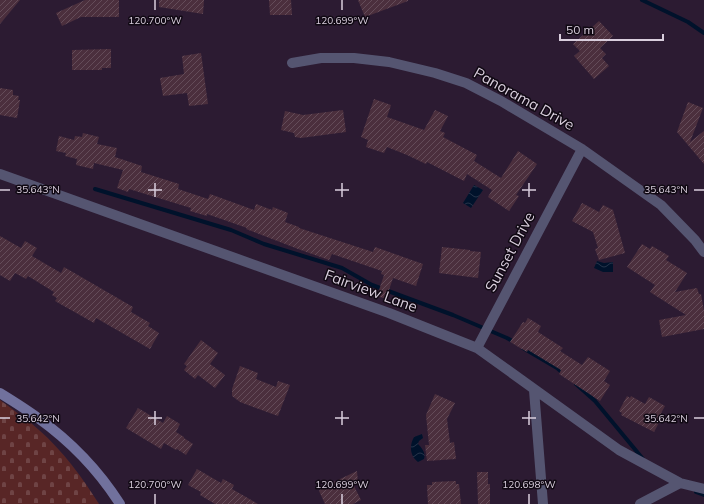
<svg xmlns="http://www.w3.org/2000/svg" width="704" height="504" font-family="Mulish,sans-serif">
	<style>
		.cemetery { fill: url(#cemetery-stones) }
		.water { fill: url(#water-waves) }
		.lines { fill: none; stroke-linecap: round; stroke-linejoin: round }
		.stream { stroke: #00122b; stroke-width: 4 }
		.building { fill: url(#building-hatch) }
		.minor { stroke: #555571; stroke-width: 10 }
		.secondary { stroke: #71719d; stroke-width: 10 }
		.ticks { fill: none; stroke: #d9cedd; stroke-width: 1.5 }
		.labels { text-anchor: middle; stroke-width: 3; stroke-linejoin: round; paint-order: stroke }
		.street-label { font-size: 15px; fill: #d9cedd; stroke: #100913 }
		.ticks-label { font-size: 10px; text-anchor: middle; fill: #d9cedd; stroke: #100913; stroke-width: 3; stroke-linejoin: round; paint-order: stroke }
	</style>
	<defs>
		<pattern id="cemetery-stones" width="16" height="16" patternUnits="userSpaceOnUse"><rect width="16" height="16" fill="#582626"/><path d="M2 7V4a2 2 0 0 1 4 0v3zM10 15v-3a2 2 0 0 1 4 0v3z" fill="#6f4445"/></pattern>
		<pattern id="water-waves" width="16" height="10" patternUnits="userSpaceOnUse"><rect width="16" height="10" fill="#00122b"/><path d="M0 5q4-4 8 0t8 0" fill="none" stroke="#253349"/></pattern>
		<pattern id="building-hatch" width="6" height="6" patternUnits="userSpaceOnUse"><rect width="6" height="6" fill="#4b2f3d"/><path d="M-1 1l2-2M0 6l6-6M5 7l2-2" fill="none" stroke="#644c59"/></pattern>
	</defs>
	<rect width="100%" height="100%" fill="#2c1b32"/>
	<path class="cemetery" d="M0,400C13,410 27,419 39,430C63,451 82,477 99,504H0Z"/>
	<path class="water" d="M474,185L483,190L471,208L463,203Z
		M597,261L604,263L613,262V272H603L594,268Z
		M422,434L423,438L419,441L418,444C422,448 426,453 424,459L418,462C410,456 409,446 414,437Z"/>
	<g class="lines">
		<path class="stream" d="M642,0L688,22L704,33
			M95,189L231,230L264,244L342,268L372,285L453,315L507,338L516,343
			M523,348L557,368L565,375
			M576,384L595,401L643,459
			M696,492L704,495"/>
	</g>
	<path class="building" d="M0,0H20L0,24Z
		M85,0H119V17H81L62,26L56,13Z
		M159,0H204L203,14L159,7Z
		M269,0H291L292,15H270Z
		M358,0H408V1L365,17Z
		M599,21L613,36L600,48L606,54L602,58L609,66L594,79L574,56L580,51L573,44Z
		M111,49V68H102V70H72V50Z
		M201,53L208,104L189,106L187,93L163,96L160,78L184,74L182,56Z
		M0,88L13,90V95L19,96L18,100H20L17,118L0,115Z
		M374,99L391,105L387,117L424,130L435,110L448,116L440,131L445,133L443,137L477,155L474,161L501,178L518,151L537,164L516,195L519,196L509,211L488,197L492,190L467,174L464,181L427,162L426,164L407,155L387,147L384,153L366,147L368,140L361,137Z
		M688,102L703,108L690,142L704,131V164L677,132Z
		M343,110L346,132L301,138L295,137L294,133L281,130L285,111L303,115Z
		M83,133L99,137L97,144L117,148L115,157L142,166L141,172L179,184L178,189L208,199L210,194L254,210L256,204L272,210L273,207L288,213L285,222L299,227V228L373,252L375,247L423,264L416,286L393,278L386,299L377,296L384,275L381,274L382,271L332,254L329,260L298,249L246,229L247,228L207,214V216L190,211L191,208L129,189L128,192L117,188L123,170L94,163L93,169L76,165L77,159L65,156L66,153L56,151L59,136L74,140L75,136L82,137Z
		M582,203L599,212L603,205L613,210L625,253L599,260L595,249L598,248L593,232L572,221Z
		M0,236L21,248L25,241L37,248L32,256L61,273L64,267L133,307L131,312L150,323L148,326L159,333L150,349L96,318L94,323L55,301L57,298L52,295L54,292L28,276L26,279L15,273L10,281L0,275Z
		M642,244L650,249L652,246L669,256L666,260L687,273L675,292L697,288L699,294H701L704,311V329L662,337L659,320L686,315L650,292L655,285L627,267Z
		M442,247L470,250V251L481,252L478,278L439,273Z
		M528,318L541,326L538,332L563,348L560,351L582,365L588,357L610,371L604,381L610,385L600,401L559,374L561,370L528,350L527,352L510,342L523,322L525,323Z
		M201,340L218,353L210,364L225,375L215,388L198,375L195,379L184,370L187,366L184,364Z
		M240,366L258,373L256,379L276,387L278,381L290,385L278,416L240,402L232,396V389Z
		M435,394L455,403L447,419L450,443L454,442L456,459L427,461L425,445H429L426,415Z
		M627,396L630,398L631,396L645,404L649,397L665,406L660,415L662,417L654,432L621,415L622,413L619,411Z
		M138,408L163,423L167,416L180,424L176,432L184,437V438L193,444L186,455L177,449L176,450L164,443L161,449L126,428Z
		M197,469L221,483L223,479L234,485L232,489L258,504H215L200,495L201,492L188,485Z
		M357,471L358,483L353,484L361,500L353,504H325L319,491L320,490L321,488Z
		M477,472H488V484H490V504H478Z
		M456,481V484H459L461,504H428L427,485H432V482Z"/>
	<g class="lines">
		<path class="minor" d="M292,63L321,58H354L389,62L435,73L466,83L501,101L582,149L661,205L695,240L704,252
			M0,174L389,313L477,348L619,450L680,483L704,489
			M477,348L582,149
			M534,390L543,504
			M640,504L680,483"/>
		<path class="secondary" d="M0,393C13,401 26,409 38,418C70,441 99,471 120,504"/>
	</g>
	<path class="ticks" d="M155,0V10M342,0V10M155,183V197M342,183V197M529,183V197M0,190H10M148,190H162M335,190H349M522,190H536M694,190H704M155,411V425M342,411V425M529,411V425M0,418H10M148,418H162M335,418H349M522,418H536M694,418H704M155,494V504M342,494V504M529,494V504"/>
	<g class="labels">
		<g class="street-label">
			<text transform="translate(524 99) rotate(29)" y="5">Panorama Drive</text>
			<text transform="translate(510 252) rotate(-62)" y="5">Sunset Drive</text>
			<text transform="translate(371 291) rotate(20)" y="5">Fairview Lane</text>
		</g>
	</g>
	<g class="ticks-label">
		<text x="155" y="24">120.700°W</text>
		<text x="342" y="24">120.699°W</text>
		<text x="38" y="193">35.643°N</text>
		<text x="666" y="193">35.643°N</text>
		<text x="38" y="422">35.642°N</text>
		<text x="666" y="422">35.642°N</text>
		<text x="155" y="488">120.700°W</text>
		<text x="342" y="488">120.699°W</text>
		<text x="529" y="488">120.698°W</text>
	</g>
	<path d="M560 34v6h103v-6" fill="none" stroke="#d9cedd" stroke-width="2"/>
	<text x="566" y="34" font-size="12" fill="#d9cedd" stroke="#100913" stroke-width="3" paint-order="stroke">50 m</text>
</svg>
